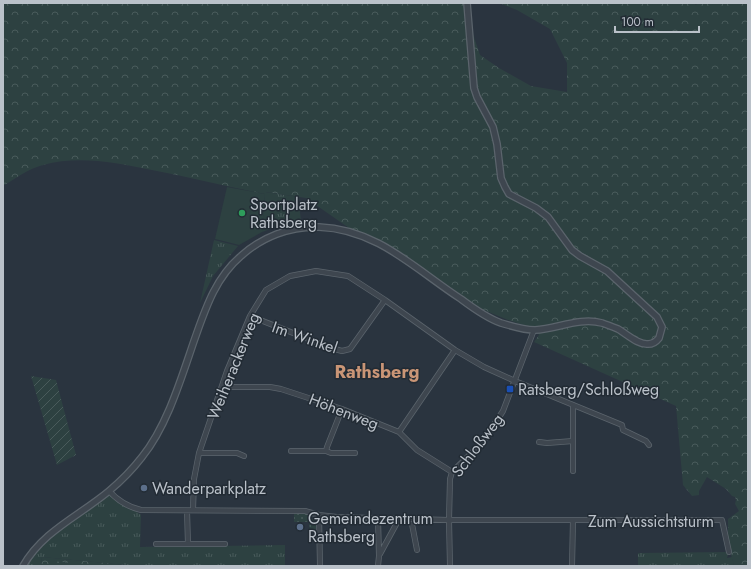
<svg xmlns="http://www.w3.org/2000/svg" width="751" height="569" font-family="Jost,sans-serif">
	<style>
		.grass { fill: url(#grass-tufts) }
		.forest { fill: url(#forest-crowns) }
		.park { fill: url(#park-dots) }
		.garden { fill: url(#garden-furrows) }
		.pitch { fill: #2d4141 }
		.lines { fill: none; stroke-linecap: round; stroke-linejoin: round }
		.minor-casing { stroke: #5b646c; stroke-width: 6 }
		.tertiary-casing { stroke: #5b646c; stroke-width: 8 }
		.minor { stroke: #3e464f; stroke-width: 4.5 }
		.tertiary { stroke: #3e464f; stroke-width: 5.5 }
		.leisure-dot { fill: #2e9e5b; stroke: #222b34; stroke-width: 1.5 }
		.transit-dot { fill: #1a4fb4; stroke: #222b34; stroke-width: 1.5 }
		.service-dot { fill: #5c6f8a; stroke: #222b34; stroke-width: 1.5 }
		.labels { text-anchor: middle; stroke-width: 3; stroke-linejoin: round; paint-order: stroke }
		.poi-label { font-size: 16px; fill: #bac1c9; stroke: #222b34; text-anchor: start }
		.street-label { font-size: 16px; fill: #bac1c9; stroke: #222b34 }
		.quarter-label { font-size: 18px; font-weight: bold; fill: #c99576; stroke: #222b34 }
	</style>
	<defs>
		<pattern id="grass-tufts" width="24" height="20" patternUnits="userSpaceOnUse"><rect width="24" height="20" fill="#2d4141"/><path d="M3 7l-1-3M5 7V3M7 7l1-3M15 17l-1-3M17 17v-4M19 17l1-3" fill="none" stroke="#495b5b"/></pattern>
		<pattern id="forest-crowns" width="20" height="18" patternUnits="userSpaceOnUse"><rect width="20" height="18" fill="#2d4141"/><path d="M2 6a3 3 0 1 1 6 0M12 15a3 3 0 1 1 6 0" fill="none" stroke="#495b5b"/></pattern>
		<pattern id="park-dots" width="8" height="8" patternUnits="userSpaceOnUse"><rect width="8" height="8" fill="#2d4141"/><path d="M2 2h.1M6 6h.1" fill="none" stroke="#495b5b" stroke-width="1.8" stroke-linecap="round"/></pattern>
		<pattern id="garden-furrows" width="10" height="10" patternUnits="userSpaceOnUse"><rect width="10" height="10" fill="#2d4141"/><path d="M-1 1l2-2M0 10L10 0M9 11l2-2" fill="none" stroke="#495b5b"/></pattern>
	</defs>
	<rect width="100%" height="100%" fill="#2a343f"/>
	<path class="grass" d="M265,192L299,197L298,199L301,220L283,224L262,232Z
		M214,240L238,246L213,276L200,303Z
		M109,491L141,515L140,547L285,545V566H136L42,557L41,566H23L32,552Z
		M729,552L727,558L732,557L734,566H638V553Z"/>
	<path class="forest" d="M3,3H470L472,31L480,55L499,68L531,86L567,92V63L550,29L517,10L499,3H694L696,5L698,3H748V566H734L728,543V519L739,511L735,504L736,500L735,497L732,496L726,489L707,477L699,491V495L692,496L683,485L676,406L534,342L539,335L535,326H527L508,320L479,308L402,253L377,239L349,228L306,198L266,192L265,194C227,187 190,177 152,170C116,163 79,155 43,165C28,169 16,178 3,186Z
		M42,557L136,566H41Z"/>
	<path class="park" d="M294,514H307L310,519L316,520V532H310L309,522H294Z
		M52,561L91,565V566H52Z"/>
	<path class="garden" d="M31,376L56,380L76,455L57,465Z"/>
	<path class="pitch" d="M227,187L265,194L262,232L239,245L215,239Z"/>
	<g class="lines">
		<g class="minor-casing">
			<path id="minor" d="M250,316L331,348L342,351L350,349L385,300
				M222,387H270L281,389L342,409L399,432L417,450L452,472
				M399,432L455,350
				M539,442L547,443L573,441
				M291,451H326L327,447L342,409
				M326,451L331,453H355
				M199,453H237L244,456
				M573,471V405
				M109,491C118,501 128,507 141,510L305,511L319,515L337,517L449,520H722L729,552
				M193,510L194,479L199,453L227,371L250,316L266,290L290,276L316,271L348,276L385,300L455,350L484,367L515,381L622,425L623,430L646,441L649,445
				M187,511L188,544
				M319,515L320,566
				M411,519L417,550
				M156,544H225
				M380,554L399,519
				M378,566L379,556L378,519
				M450,566L449,520L450,479L452,472L482,443L503,411L534,330
				M572,566L573,520"/>
		</g>
		<g class="tertiary-casing">
			<path id="tertiary" d="M23,566C43,531 79,516 109,491C121,481 132,470 142,457C167,426 181,379 194,341C205,310 215,278 241,256C262,237 290,226 319,227C377,229 415,269 461,299C473,308 487,318 501,323C512,326 523,330 535,330C557,329 579,317 602,323C608,325 613,327 618,329C627,334 638,345 648,344C653,344 656,342 659,338L662,327L657,317L607,271L580,256L572,250L548,217L536,208L509,194L505,187L501,178L497,144L493,127L477,97L474,88L467,3"/>
		</g>
		<use href="#minor" class="minor"/>
		<use href="#tertiary" class="tertiary"/>
	</g>
	<circle class="leisure-dot" cx="242" cy="213" r="4"/>
	<rect class="transit-dot" x="506" y="385" width="8" height="8" rx="2"/>
	<g class="service-dot">
		<circle cx="144" cy="488" r="4"/>
		<circle cx="300" cy="527" r="4"/>
	</g>
	<g class="labels">
		<g class="poi-label">
			<text x="250" y="210">Sportplatz<tspan x="250" dy="18">Rathsberg</tspan></text>
			<text x="518" y="395">Ratsberg/Schloßweg</text>
			<text x="152" y="494">Wanderparkplatz</text>
			<text x="308" y="524">Gemeindezentrum<tspan x="308" dy="18">Rathsberg</tspan></text>
		</g>
		<g class="street-label">
			<text transform="translate(305 337) rotate(19)" y="6">Im Winkel</text>
			<text transform="translate(233 366) rotate(-68)" y="6">Weiherackerweg</text>
			<text transform="translate(344 411) rotate(21)" y="6">Höhenweg</text>
			<text transform="translate(477 445) rotate(-53)" y="6">Schloßweg</text>
			<text x="651" y="527">Zum Aussichtsturm</text>
		</g>
		<g class="quarter-label">
			<text x="377" y="378">Rathsberg</text>
		</g>
	</g>
	<rect width="751" height="569" fill="none" stroke="#bac1c9" stroke-width="8"/>
	<path d="M615 26v6h84v-6" fill="none" stroke="#bac1c9" stroke-width="2"/>
	<text x="621" y="26" font-size="12" fill="#bac1c9" stroke="#222b34" stroke-width="3" paint-order="stroke">100 m</text>
</svg>
